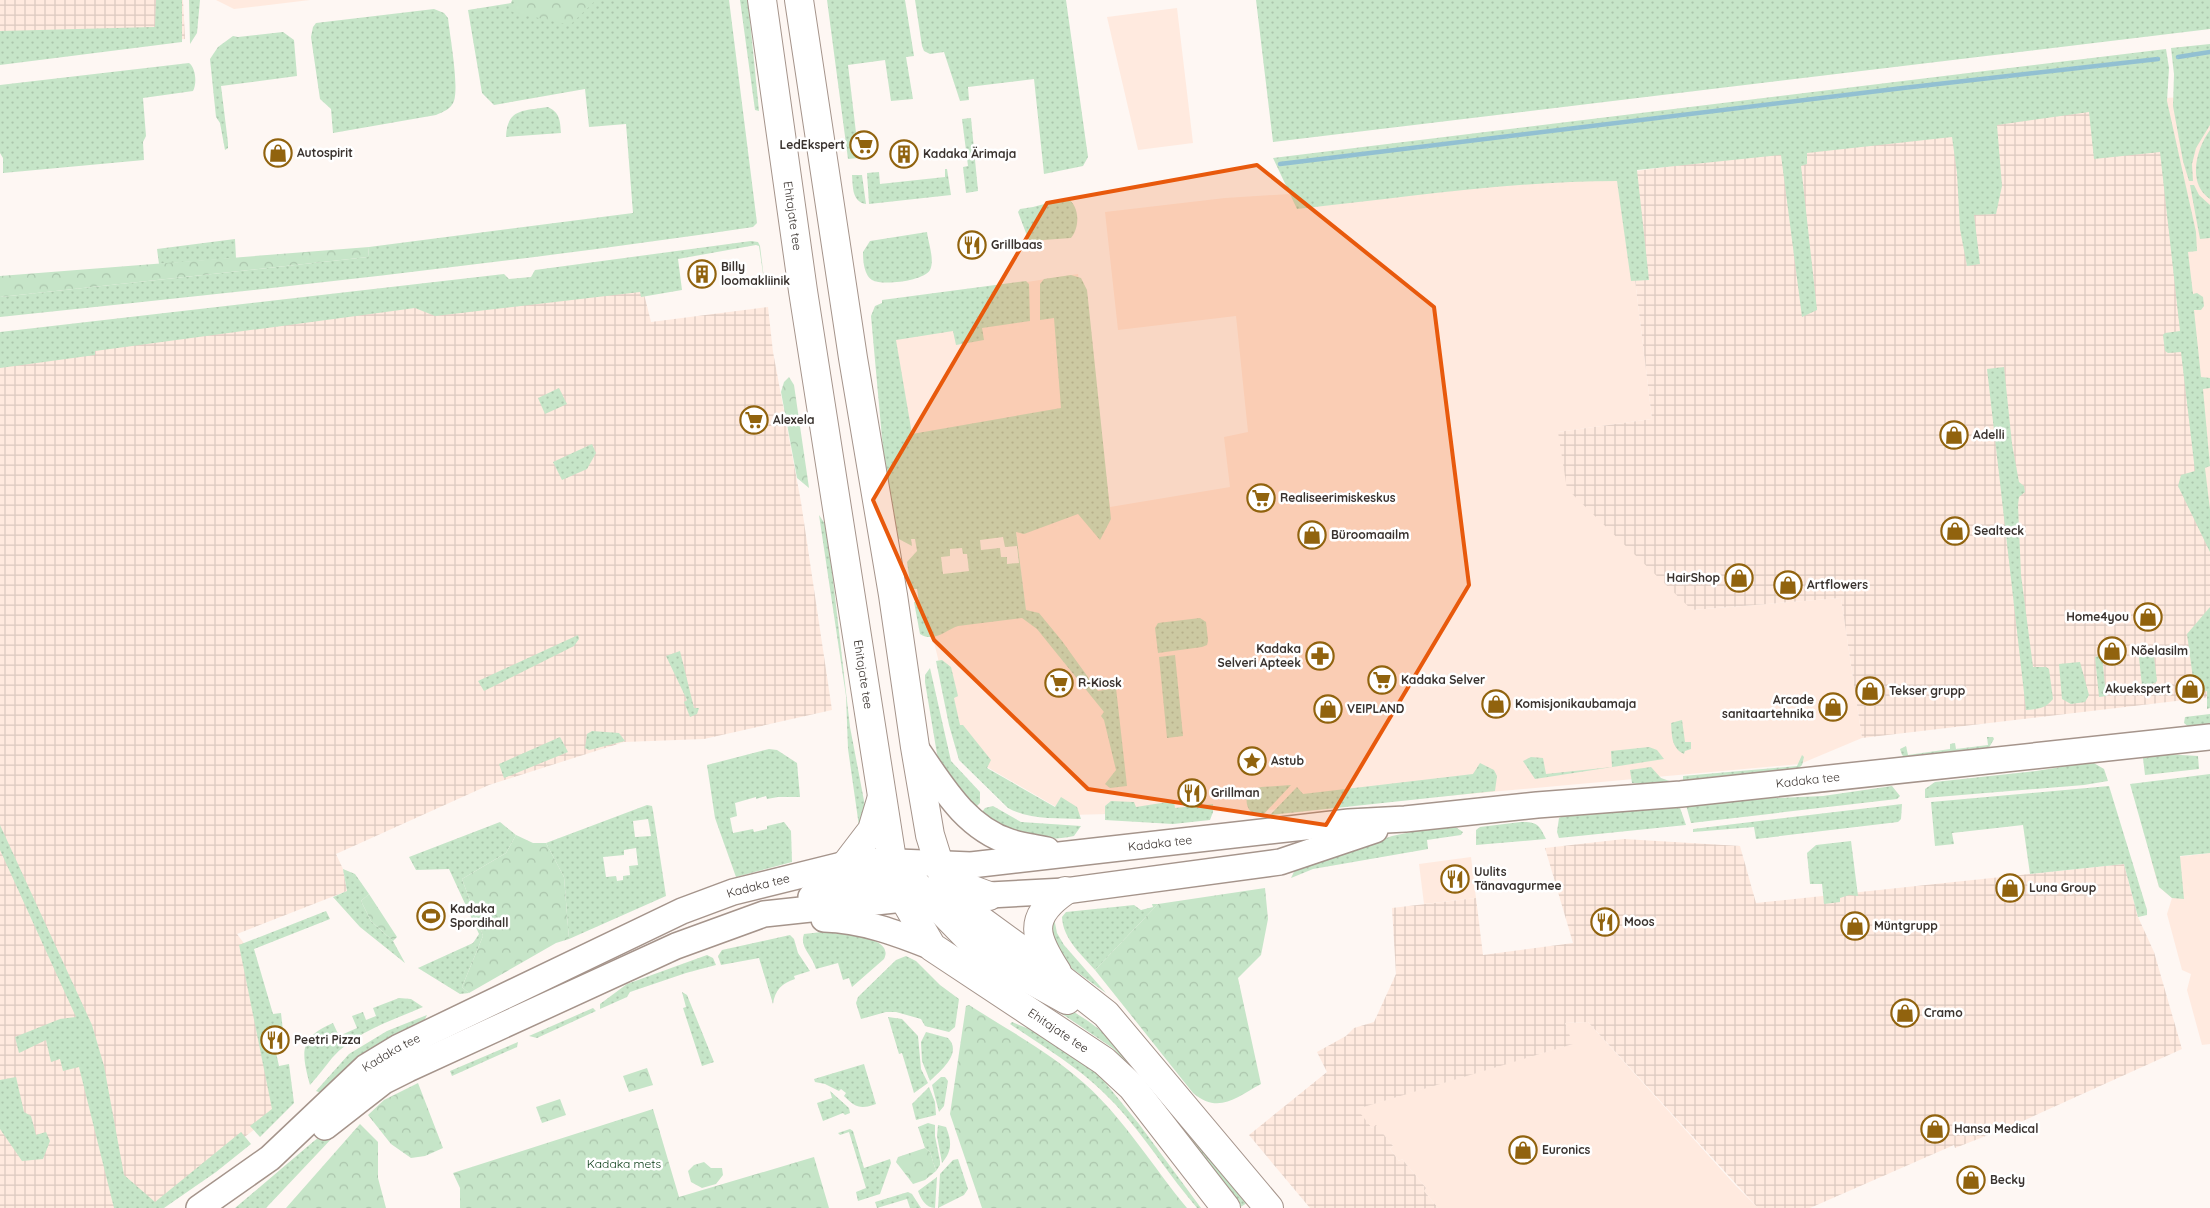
<svg xmlns="http://www.w3.org/2000/svg" width="2210" height="1208" font-family="Quicksand,sans-serif">
	<style>
		.built { fill: #ffeadf }
		.industrial { fill: url(#industrial-grid) }
		.grass { fill: url(#grass-dots); fill-rule: evenodd }
		.forest { fill: url(#forest-crowns) }
		.lines { fill: none; stroke-linecap: round; stroke-linejoin: round }
		.stream { stroke: #92c0d2; stroke-width: 4.5 }
		.secondary-casing { stroke: #a5948b; stroke-width: 28 }
		.primary-casing { stroke: #a5948b; stroke-width: 30 }
		.secondary { stroke: #fff; stroke-width: 25 }
		.primary { stroke: #fff; stroke-width: 28 }
		.marked { fill: #e8590c; fill-opacity: 0.2; stroke: #e8590c; stroke-width: 4; stroke-linejoin: round }
		.labels { text-anchor: middle; stroke-width: 5; stroke-linejoin: round; paint-order: stroke }
		.poi-label { font-size: 12px; font-weight: bold; fill: #39322e; stroke: #fff; text-anchor: start }
		.street-label { font-size: 12px; fill: #39322e; stroke: #fff }
		.park-label { font-size: 12px; fill: #01350e; stroke: #fff }
	</style>
	<defs>
		<pattern id="industrial-grid" width="8" height="8" patternUnits="userSpaceOnUse" patternTransform="scale(1.25)"><rect width="8" height="8" fill="#ffeadf"/><path d="M0 4h8M4 0v8" fill="none" stroke="#dbc9c0"/></pattern>
		<pattern id="grass-dots" width="8" height="8" patternUnits="userSpaceOnUse" patternTransform="scale(1.25)"><rect width="8" height="8" fill="#c6e5c8"/><path d="M2 2h.1M6 6h.1" fill="none" stroke="#abc5ac" stroke-width="1.8" stroke-linecap="round"/></pattern>
		<pattern id="forest-crowns" width="20" height="18" patternUnits="userSpaceOnUse" patternTransform="scale(1.25)"><rect width="20" height="18" fill="#c6e5c8"/><path d="M2 6a3 3 0 1 1 6 0M12 15a3 3 0 1 1 6 0" fill="none" stroke="#abc5ac"/></pattern>
	</defs>
	<rect width="100%" height="100%" fill="#fef7f3"/>
	<path class="built" d="M216,0H310L234,9Z
		M1177,8L1193,143L1138,150L1107,17Z
		M2210,96V519L2163,98Z
		M1622,173L1652,419L1558,432L1692,610L1841,598L1862,738L1800,764L1303,809L1070,815L961,752L930,626L1026,611L1016,531L915,539L877,306L1078,274L1110,507L1230,487L1224,437L1248,432L1236,316L1118,330L1105,212L1225,198Z
		M2210,853V1044L2202,1045L2187,990L2191,974L2182,970L2167,914L2172,898L2159,887L2151,860Z
		M1471,857L1476,898L1424,904L1419,864Z
		M1588,1022L1736,1186L1758,1208H1438L1424,1191L1426,1188L1402,1159L1399,1161L1390,1149L1393,1146L1376,1126L1372,1128L1356,1109L1572,1044L1565,1023Z"/>
	<path class="industrial" d="M0,0H183L185,39L0,61Z
		M2163,98L2210,519V697L1862,738L1841,598L1692,610L1567,489L1558,432L1652,419L1622,173Z
		M641,282L651,322L768,307L773,352L801,502L832,710L704,739L624,742L489,785L336,854L343,869L347,891L237,934L246,946L276,1113L152,1208H0V361L335,317Z
		M1624,839L1740,846L1756,903L2124,864L2138,917L2154,952L2182,1049L2014,1125L1955,1148L1954,1145L1810,1208H1758L1588,1022L1565,1023L1573,1044L1357,1109L1372,1128L1376,1125L1393,1146L1390,1149L1399,1161L1402,1159L1426,1188L1424,1191L1438,1208H1310L1249,1135L1327,1072L1317,1052L1346,1036L1354,1028L1374,1022L1396,974L1392,908L1476,898L1483,955L1573,943L1545,848Z"/>
	<path class="grass" d="M156,0H182V42L0,65V31L155,27Z
		M189,0H200L197,33L190,44Z
		M512,0H729L757,223L753,227C503,264 251,291 0,317V297L368,257L369,247L633,213L626,124L589,127L585,89L494,105L482,93L468,10L511,3Z
		M740,0H748L759,111L755,110Z
		M827,0H905L914,56L906,57L913,99L891,101L885,60L848,65L859,158L848,159Z
		M915,0H1066L1088,157L1083,166L1044,174L1034,79L968,87L969,100L960,101L944,52L930,54L924,51L922,46Z
		M1256,0H2210V29L1273,142Z
		M434,9L444,13L448,18C450,37 459,85 454,101C451,109 443,112 436,115L333,133L331,109L320,99L311,37L313,27L316,23Z
		M283,32L294,40L297,76L221,86L228,143V148L225,150L220,123L216,117L210,59L218,47L233,36L238,37Z
		M2210,44V125L2196,148L2192,164L2193,181H2189L2183,161L2173,106L2174,74L2171,48Z
		M2166,49L2169,68L2167,101L2196,232L2197,251L2188,252L2193,294L2197,293L2203,297L2204,306L2201,310H2194L2201,377L2210,378V388L2203,389L2210,466L2205,468L2210,510V552L2178,486L2181,475L2195,471L2181,352L2168,353L2165,351L2163,335L2165,333L2180,331L2160,152L2094,159L2089,112L1997,125L2002,186L1996,214L1974,215L1980,264L1967,266L1960,229L1957,173L1952,137L1807,153V164L1801,166L1817,310L1802,317L1781,155L1637,170L1649,280L1631,281L1617,181C1511,181 1403,198 1297,209L1273,158Z
		M189,63C196,68 197,84 193,91L143,98L146,136L143,142L144,160L3,173V158L0,153V85Z
		M548,107C560,113 560,120 561,133L506,137C507,108 524,111 548,107Z
		M971,118L978,191L966,193L963,167L968,166L962,119Z
		M2210,130V199C2187,184 2196,149 2210,130Z
		M945,169H947L951,195L869,204L867,173L879,172L880,184L945,177Z
		M852,175H862L866,204C852,202 853,187 852,175Z
		M2190,185H2194L2199,195L2210,205V238L2200,239Z
		M1067,198C1080,206 1080,227 1071,238L1029,241L1018,212L1020,209L1033,207Z
		M927,232C928,242 935,260 930,270C924,281 882,286 872,280C864,275 863,261 863,252L870,241Z
		M235,239L236,258L159,264L157,249Z
		M751,241L758,242L760,246L765,287L759,246L756,245L678,259L682,290L641,297L640,292L435,316L415,308L95,351V355L0,368V332L504,274L509,279L531,277L535,270Z
		M1071,275L1081,278L1087,290L1111,519L1100,540L1078,514L1024,534L1016,532L1026,610L1039,613L1062,641L1098,691L1116,688L1127,786L1110,788L1105,784L1116,770L1104,720L1101,716L1104,712L1037,629L1022,618L958,626C946,630 934,643 920,634L914,602L919,601L917,589H911L907,562L917,551L915,539H911L912,546L897,538L883,449L871,316L875,306L882,303V300L1026,281L1029,284L1030,321L982,328L984,340L956,345L953,331L896,340L912,434L1061,408L1054,318L1040,320V284L1044,279ZM1003,537L1005,547L1017,546L1019,563L1007,564V557H1001L1000,548L981,550L980,540ZM962,548L963,554H967L969,571L943,574L941,557L950,556V549Z
		M2004,367L2012,444L2019,482L2024,486L2025,492L2019,497L2018,505L2021,575L2033,667H2046L2049,669L2053,699C2045,709 2037,709 2026,710L1987,369Z
		M559,388L567,404L545,414L538,398Z
		M592,444L596,453L587,469L562,480L553,462Z
		M819,515L827,527L850,727L865,806V816L860,833L848,749L846,696Z
		M2210,607V708L2207,709V691L2195,693L2187,634Z
		M1200,618L1206,622L1208,641L1207,645L1202,647L1158,653L1155,628L1158,623Z
		M578,635L579,639L574,646L484,691L478,681Z
		M2138,648L2153,649L2157,681L2155,683L2142,686Z
		M680,651L694,708H699L697,714L690,717L684,702L687,700L666,656Z
		M1175,655L1183,736L1167,738L1159,657Z
		M2102,655L2106,696L2099,697L2095,657Z
		M942,660L951,667L958,696L954,698L960,725H963L991,760L987,768L1055,807L1061,797L1077,807L1081,819C1057,818 1029,820 1008,808L959,760L949,725L936,661Z
		M2080,662L2089,695L2085,702L2071,704L2062,699L2059,664Z
		M930,668L951,761L980,792V803L972,811L945,776L937,754L925,682V675Z
		M2210,714V728L2191,729L2184,723L2185,717Z
		M1682,720L1685,742H1691V749L1685,751L1684,754C1671,748 1672,735 1671,723Z
		M592,731L619,733L625,741L589,750L585,748L587,734Z
		M560,737L568,752L504,778L499,764Z
		M1987,737H1993L1994,739L1987,751L1907,759L1902,755L1900,749L1906,746L1908,755L1950,749V744L1955,743L1956,749L1988,745Z
		M1649,747L1657,750L1664,759L1535,779L1523,761L1531,757L1543,758L1546,774L1612,767L1611,751Z
		M769,749L777,750L797,763L800,797H778L767,799L766,796L756,799V797L735,803L737,816L730,818L733,833L753,829L754,832L767,829V826L784,822L791,831L792,862L736,877L715,818L707,765Z
		M2164,754L2198,756L2199,769L2145,775L2143,758Z
		M1802,755L1804,757L1802,765L1795,772L1683,784V776L1797,766Z
		M2092,762L2104,769L2108,781L2084,785L1925,798V789L1935,782L2036,771Z
		M1480,763L1494,770L1497,776L1495,791L1270,815L1297,787L1303,794L1473,774Z
		M1651,767L1661,778L1678,784L1632,783L1630,770Z
		M2210,774V853L2180,856L2184,899L2172,898L2159,887L2130,784Z
		M1291,785L1262,816C1248,815 1244,804 1248,791L1261,787Z
		M1892,786L1900,796L1897,799L1691,823L1686,805L1727,800L1823,796Z
		M2109,786L2147,910V915L2138,917L2124,864L2030,874L2023,825L1952,833L1954,844L1935,846L1931,802Z
		M1111,801L1134,802L1136,807L1174,801L1175,808L1213,804V812L1210,820L1173,824L1105,820V806Z
		M1902,804L1901,819L1898,822L1756,839L1754,827L1693,832V829Z
		M647,805L652,806L653,811L666,896L569,939L564,877L546,843ZM648,819L651,836L635,837L633,821ZM636,848L638,865L629,866L630,875L623,876V880L617,881L616,876L606,877L603,857L624,855V850Z
		M1679,805L1686,825L1559,838L1557,832L1559,818L1563,816Z
		M993,806L1021,822L1081,826L1074,836C1034,844 1014,832 979,816L985,808Z
		M500,822L516,835L506,853L462,879L483,936L462,987L469,993L460,994L418,968L473,943L479,934L449,869L416,870L409,857Z
		M1521,822C1538,822 1539,825 1546,839L1476,845V830L1480,827Z
		M0,825L92,1025L104,1066L124,1175L155,1202L241,1132L251,1144L216,1172L164,1208H114L79,1067L63,1071L60,1059L51,1062L46,1040L19,1053L15,1037L60,1019L76,1017L0,850Z
		M1445,825L1454,826L1463,832L1461,835L1427,840L1428,849L1313,869L1291,878L1295,870L1392,836Z
		M1851,841L1858,896L1849,895L1840,898V902L1824,904L1822,884H1810L1807,853L1816,845Z
		M343,869L355,874L369,894L361,901L371,921L393,941L405,963L360,927L333,897L347,891Z
		M1152,904H1158L1095,970C1081,954 1063,939 1062,917L1066,912L1134,905L1141,910L1153,907Z
		M326,911L330,919L254,949L273,1014L281,1013L283,1031L264,1034L267,1049L275,1048L279,1066L289,1064L294,1103L260,1137L250,1126L272,1109L239,945Z
		M1053,913L1057,933L1064,945L1106,993L1056,957L1046,925Z
		M822,932C837,934 896,935 884,959L852,987L849,978L843,980L838,963L816,969C812,955 799,947 804,934Z
		M950,932L1088,1021L1111,1038L1250,1201L1239,1208L1138,1076L1114,1049L947,936Z
		M790,935L794,939L798,953L810,971L794,976L795,979C782,983 775,990 773,1004L759,958L721,965L718,956L722,950Z
		M707,955L713,958L716,965L686,973L630,992L627,997L600,1009V1004L627,984Z
		M906,956L916,961L940,985L959,999L955,1027L949,1032L925,1026L921,1019L896,1012H886L861,1019L856,1003L858,997L896,960Z
		M682,992L687,995L714,1062L702,1066L683,1008L686,1007Z
		M399,998L411,999L423,1007C393,1020 355,1032 332,1058C325,1067 318,1076 310,1085C301,1051 299,1038 333,1023L339,1036L357,1028L352,1016L363,1012L366,1020L376,1016L373,1008Z
		M593,1008L596,1011L537,1038L529,1036Z
		M427,1015L423,1023L323,1094L316,1091L349,1054L387,1031Z
		M888,1017L902,1019L918,1036L921,1069L928,1083L914,1093L902,1053L899,1054Z
		M1012,1022L1039,1033L1085,1063L1099,1075L1139,1124L1201,1208H1197L1188,1197C1160,1163 1136,1123 1103,1092C1075,1065 1042,1046 1010,1024Z
		M926,1032L948,1038C963,1053 940,1071 930,1081L922,1061L921,1042Z
		M518,1042L517,1047L452,1076L450,1071Z
		M864,1064L876,1104C860,1110 855,1107 844,1096L846,1093L841,1089L839,1091L825,1084L815,1082L814,1079Z
		M16,1077L24,1112L31,1116L36,1135L46,1132L50,1141L43,1159L22,1161L0,1129V1080Z
		M941,1077H945L948,1081L944,1106L939,1112L932,1085Z
		M929,1087L935,1102L936,1115L916,1120L912,1104Z
		M830,1091L849,1108L850,1113L845,1115L843,1113L823,1121L817,1103L832,1098Z
		M352,1117L266,1208H235L314,1141L343,1119Z
		M928,1123L935,1125V1136L940,1161V1165L936,1171L930,1152L925,1148L918,1127Z
		M938,1125L946,1127C952,1142 952,1151 942,1163L937,1136Z
		M850,1129L853,1131L864,1168L890,1159L891,1163L880,1194L858,1201L856,1192L866,1188L849,1132L840,1135L838,1133Z
		M958,1159L968,1189L964,1195L938,1208L940,1174L953,1160Z
		M937,1177L935,1208C926,1208 921,1199 918,1191Z
		M908,1192L912,1194L921,1208H910L907,1199L877,1208L875,1202Z"/>
	<path class="forest" d="M519,0H596L570,25L512,12Z
		M369,247L368,257L0,297V276Z
		M789,377L794,385L809,488L797,478L781,392L784,382Z
		M516,835L533,843H546L564,877L569,939L556,943L469,993L462,987L483,936L462,879L506,853Z
		M1265,888L1268,919L1261,955L1238,978L1261,1084C1236,1097 1219,1115 1193,1093L1095,970L1158,904Z
		M369,894L397,937L393,941L371,921L361,901Z
		M969,1005C1008,1030 1051,1053 1085,1084C1125,1120 1153,1167 1187,1208H982L950,1114L966,1006Z
		M647,1068L653,1085L629,1092L623,1076Z
		M418,1083L443,1148L425,1156L411,1158L391,1144L368,1115L384,1100Z
		M560,1099L566,1115L542,1123L536,1107Z
		M653,1109L679,1197L814,1157L829,1208H460V1188L453,1173Z
		M360,1124L378,1142V1178L386,1208H286Z
		M925,1148L930,1152L936,1171L925,1180L913,1184L896,1162L898,1157Z
		M704,1162L711,1168H722L723,1175L716,1184L702,1188L691,1182L688,1171L694,1165Z"/>
	<g class="lines">
		<path class="stream" d="M2178,57L2210,52
			M1280,164L1903,88L2158,59"/>
		<g class="secondary-casing">
			<g id="secondary">
				<path d="M915,747C941,784 964,827 1010,842C1022,846 1035,847 1047,850"/>
				<path d="M970,896L1065,891L1280,862L1375,830"/>
				<path d="M811,897L859,885L902,877L912,871"/>
				<path d="M824,919C862,920 897,933 932,947"/>
				<path d="M325,1127L384,1081L408,1069L676,946L764,914L922,897"/>
				<path id="s1" d="M199,1208L270,1158L366,1067L399,1047L682,911L733,892L846,864L874,861L971,865L1349,822L1405,819L1537,805L1681,794L2210,737"/>
			</g>
		</g>
		<g class="primary-casing">
			<g id="primary">
				<path id="s2" d="M762,0L803,291L895,879L904,899L932,947L1104,1061L1132,1087L1226,1208"/>
				<path d="M799,0L853,358L893,595L915,747L930,835L944,880L955,896L972,914L1060,978L1106,1014L1269,1208"/>
				<path d="M895,863L974,944L1000,963L1067,1000"/>
				<path d="M846,864L872,830L881,800"/>
				<path d="M943,879L989,896"/>
				<path d="M1057,972C1035,938 1026,918 1065,891"/>
			</g>
		</g>
		<use href="#secondary" class="secondary"/>
		<use href="#primary" class="primary"/>
	</g>
	<path class="marked" d="M1257,165L1434,307L1469,585L1326,825L1088,789L934,640L873,500L1047,203Z"/>
	<defs>
		<g id="supermarket-ring" transform="scale(1.4375)"><circle r="9.5" fill="#fff" stroke="#91630e" stroke-width="1.5"/><path d="M-6-5.5h2.5l.6 2H6L4.5 2H-2.5L-4.4-4H-6ZM-1.5 3.2a1.3 1.3 0 1 0 .1 0ZM3 3.2a1.3 1.3 0 1 0 .1 0Z" fill="#91630e"/></g>
		<g id="shop-ring" transform="scale(1.4375)"><circle r="9.5" fill="#fff" stroke="#91630e" stroke-width="1.5"/><path d="M-5-2.5h2.3a2.7 3.5 0 0 1 5.4 0H5L5.5 6h-11ZM-1.5-2.5h3a1.5 2.3 0 0 0-3 0Z" fill="#91630e"/></g>
		<g id="building-ring" transform="scale(1.4375)"><circle r="9.5" fill="#fff" stroke="#91630e" stroke-width="1.5"/><path d="M-4-6H4V6H1V3H-1V6H-4ZM-2.5-4.3h1.7v1.8h-1.7ZM.8-4.3h1.7v1.8H.8ZM-2.5-1h1.7V.8h-1.7ZM.8-1h1.7V.8H.8Z" fill="#91630e"/></g>
		<g id="restaurant-ring" transform="scale(1.4375)"><circle r="9.5" fill="#fff" stroke="#91630e" stroke-width="1.5"/><path d="M-5-6h1v4h1v-4h1v4h1v-4h1v5L-1.5 .5V6h-2V.5L-5-1ZM5-6V6H3V1.5H1.5Q1.5-4 5-6Z" fill="#91630e"/></g>
		<g id="pharmacy-ring" transform="scale(1.4375)"><circle r="9.5" fill="#fff" stroke="#91630e" stroke-width="1.5"/><path d="M-2-6h4v4h4v4h-4v4h-4v-4h-4v-4h4Z" fill="#91630e"/></g>
		<g id="sight-ring" transform="scale(1.4375)"><circle r="9.5" fill="#fff" stroke="#91630e" stroke-width="1.5"/><path d="M0-6L1.8-2.2L6-1.7L2.9 1.2L3.7 5.4L0 3.3L-3.7 5.4L-2.9 1.2L-6-1.7L-1.8-2.2Z" fill="#91630e"/></g>
		<g id="stadium-ring" transform="scale(1.4375)"><circle r="9.5" fill="#fff" stroke="#91630e" stroke-width="1.5"/><path d="M0-5a6.5 5 0 1 0 0 10a6.5 5 0 1 0 0-10ZM-3.5-1.8h7v3.6h-7Z" fill="#91630e"/></g>
	</defs>
	<g fill-rule="evenodd">
		<use href="#supermarket-ring" x="864" y="145"/>
		<use href="#shop-ring" x="278" y="153"/>
		<use href="#building-ring" x="904" y="154"/>
		<use href="#restaurant-ring" x="972" y="245"/>
		<use href="#building-ring" x="702" y="274"/>
		<use href="#supermarket-ring" x="754" y="420"/>
		<use href="#shop-ring" x="1954" y="435"/>
		<use href="#supermarket-ring" x="1261" y="498"/>
		<use href="#shop-ring" x="1955" y="531"/>
		<use href="#shop-ring" x="1312" y="535"/>
		<use href="#shop-ring" x="1739" y="578"/>
		<use href="#shop-ring" x="1788" y="585"/>
		<use href="#shop-ring" x="2148" y="617"/>
		<use href="#shop-ring" x="2112" y="651"/>
		<use href="#pharmacy-ring" x="1320" y="656"/>
		<use href="#supermarket-ring" x="1382" y="680"/>
		<use href="#supermarket-ring" x="1059" y="683"/>
		<use href="#shop-ring" x="2190" y="689"/>
		<use href="#shop-ring" x="1870" y="691"/>
		<use href="#shop-ring" x="1496" y="704"/>
		<use href="#shop-ring" x="1833" y="707"/>
		<use href="#shop-ring" x="1328" y="709"/>
		<use href="#sight-ring" x="1252" y="761"/>
		<use href="#restaurant-ring" x="1192" y="793"/>
		<use href="#restaurant-ring" x="1455" y="879"/>
		<use href="#shop-ring" x="2010" y="888"/>
		<use href="#stadium-ring" x="431" y="916"/>
		<use href="#restaurant-ring" x="1605" y="922"/>
		<use href="#shop-ring" x="1855" y="926"/>
		<use href="#shop-ring" x="1905" y="1013"/>
		<use href="#restaurant-ring" x="275" y="1040"/>
		<use href="#shop-ring" x="1935" y="1129"/>
		<use href="#shop-ring" x="1523" y="1150"/>
		<use href="#shop-ring" x="1971" y="1180"/>
	</g>
	<g class="labels">
		<g class="poi-label">
			<text x="845" y="149" text-anchor="end">LedEkspert</text>
			<text x="297" y="157">Autospirit</text>
			<text x="923" y="158">Kadaka Ärimaja</text>
			<text x="991" y="249">Grillbaas</text>
			<text x="721" y="271">Billy<tspan x="721" dy="14">loomakliinik</tspan></text>
			<text x="773" y="424">Alexela</text>
			<text x="1973" y="439">Adelli</text>
			<text x="1280" y="502">Realiseerimiskeskus</text>
			<text x="1974" y="535">Sealteck</text>
			<text x="1331" y="539">Büroomaailm</text>
			<text x="1720" y="582" text-anchor="end">HairShop</text>
			<text x="1807" y="589">Artflowers</text>
			<text x="2129" y="621" text-anchor="end">Home4you</text>
			<text x="1301" y="653" text-anchor="end">Kadaka<tspan x="1301" dy="14">Selveri Apteek</tspan></text>
			<text x="2131" y="655">Nõelasilm</text>
			<text x="1401" y="684">Kadaka Selver</text>
			<text x="1078" y="687">R-Kiosk</text>
			<text x="2171" y="693" text-anchor="end">Akuekspert</text>
			<text x="1889" y="695">Tekser grupp</text>
			<text x="1814" y="704" text-anchor="end">Arcade<tspan x="1814" dy="14">sanitaartehnika</tspan></text>
			<text x="1515" y="708">Komisjonikaubamaja</text>
			<text x="1347" y="713">VEIPLAND</text>
			<text x="1271" y="765">Astub</text>
			<text x="1211" y="797">Grillman</text>
			<text x="1474" y="876">Uulits<tspan x="1474" dy="14">Tänavagurmee</tspan></text>
			<text x="2029" y="892">Luna Group</text>
			<text x="450" y="913">Kadaka<tspan x="450" dy="14">Spordihall</tspan></text>
			<text x="1624" y="926">Moos</text>
			<text x="1874" y="930">Müntgrupp</text>
			<text x="1924" y="1017">Cramo</text>
			<text x="294" y="1044">Peetri Pizza</text>
			<text x="1954" y="1133">Hansa Medical</text>
			<text x="1542" y="1154">Euronics</text>
			<text x="1990" y="1184">Becky</text>
		</g>
		<g class="street-label">
			<text dy="4" stroke="none"><textPath href="#s2" startOffset="218">Ehitajate tee</textPath></text>
			<text dy="4" stroke="none"><textPath href="#s2" startOffset="682">Ehitajate tee</textPath></text>
			<text dy="4" stroke="none"><textPath href="#s1" startOffset="1709">Kadaka tee</textPath></text>
			<text dy="4" stroke="none"><textPath href="#s1" startOffset="1058">Kadaka tee</textPath></text>
			<text dy="4" stroke="none"><textPath href="#s1" startOffset="652">Kadaka tee</textPath></text>
			<text dy="4" stroke="none"><textPath href="#s2" startOffset="1118">Ehitajate tee</textPath></text>
			<text dy="4" stroke="none"><textPath href="#s1" startOffset="248">Kadaka tee</textPath></text>
		</g>
		<g class="park-label">
			<text x="624" y="1168">Kadaka mets</text>
		</g>
	</g>
</svg>
